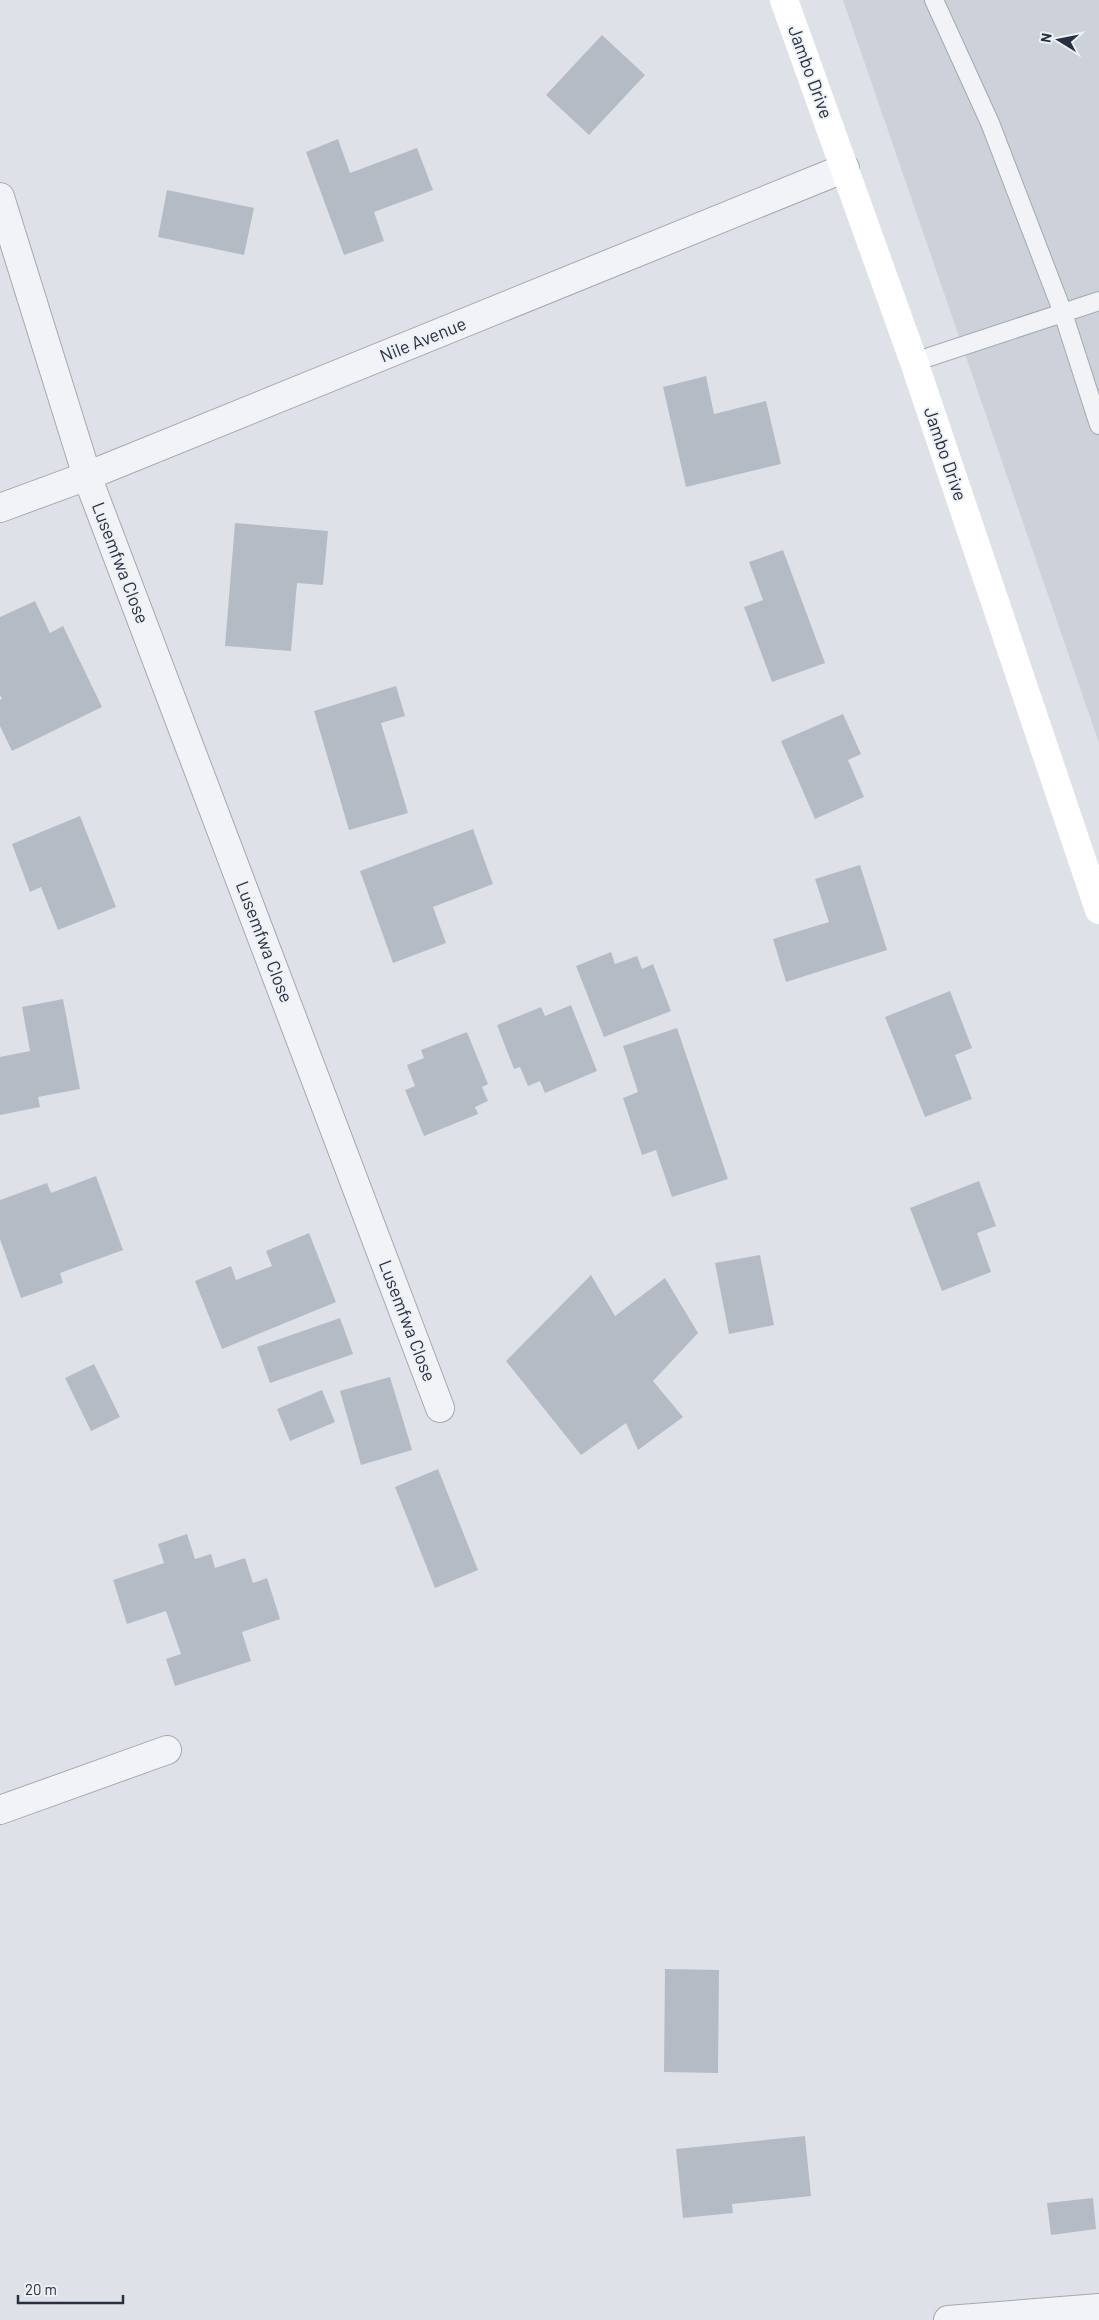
<svg xmlns="http://www.w3.org/2000/svg" width="1099" height="2320" font-family="Barlow,sans-serif">
	<style>
		.built { fill: #ccd1da }
		.building { fill: #b5bbc5 }
		.lines { fill: none; stroke-linecap: round; stroke-linejoin: round }
		.service-casing { stroke: #a3a9b2; stroke-width: 20 }
		.minor-casing { stroke: #a3a9b2; stroke-width: 30 }
		.service { stroke: #f1f3f6; stroke-width: 18 }
		.minor { stroke: #f1f3f6; stroke-width: 28 }
		.secondary { stroke: #fff; stroke-width: 28 }
		.labels { text-anchor: middle; stroke-width: 4; stroke-linejoin: round; paint-order: stroke }
		.street-label { font-size: 18px; fill: #263040; stroke: #edf1f6 }
	</style>
	<rect width="100%" height="100%" fill="#dee2e8"/>
	<path class="built" d="M843,0H1099V743Z"/>
	<path class="building" d="M602,35L645,75L589,135L546,95Z
		M338,139L350,173L417,148L433,190L374,212L384,241L344,255L306,152Z
		M167,190L254,208L244,255L158,237Z
		M706,376L714,414L766,401L781,464L686,487L663,387Z
		M235,523L328,531L323,585L297,583L291,651L225,646Z
		M783,550L825,663L772,682L744,607L763,600L749,562Z
		M35,601L50,633L63,626L102,707L12,751L0,726V700L2,699L0,695V617Z
		M396,686L405,716L381,723L408,813L349,830L314,711Z
		M843,714L861,754L848,760L864,797L815,819L781,741Z
		M80,816L116,907L58,930L41,887L30,892L12,844Z
		M473,829L493,884L433,907L446,943L393,963L360,871Z
		M860,865L887,950L786,982L773,939L829,922L815,879Z
		M611,952L615,964L637,956L642,969L653,964L671,1011L604,1037L576,966Z
		M950,991L972,1048L955,1055L972,1099L925,1117L885,1017Z
		M63,999L80,1089L38,1097L40,1107L0,1115V1057L30,1051L22,1007Z
		M571,1005L597,1071L545,1093L540,1081L528,1086L520,1067L514,1069L497,1025L541,1007L545,1016Z
		M677,1028L728,1179L672,1197L656,1150L642,1155L623,1098L638,1092L623,1046Z
		M467,1032L488,1084L482,1087L488,1101L475,1107L478,1114L424,1136L405,1090L415,1086L407,1065L424,1058L421,1050Z
		M96,1176L123,1250L60,1273L63,1283L21,1298L0,1239V1200L47,1183L51,1193Z
		M979,1181L996,1226L977,1233L991,1272L942,1291L910,1208Z
		M309,1233L336,1302L222,1349L195,1281L231,1266L236,1280L272,1266L266,1251Z
		M760,1255L774,1325L729,1334L715,1263Z
		M591,1275L615,1316L665,1278L698,1333L653,1381L683,1417L638,1450L626,1423L581,1455L506,1361Z
		M340,1318L353,1354L270,1383L257,1347Z
		M94,1364L120,1417L91,1431L65,1378Z
		M390,1377L412,1450L361,1465L340,1391Z
		M322,1390L335,1422L290,1441L277,1409Z
		M438,1469L478,1570L435,1588L395,1487Z
		M187,1534L195,1559L211,1554L215,1568L245,1558L253,1583L267,1578L280,1619L242,1632L251,1661L175,1686L166,1659L181,1654L166,1611L127,1624L113,1580L164,1563L158,1544Z
		M665,1969L719,1970L718,2073L664,2072Z
		M805,2136L811,2196L732,2204L733,2213L683,2218L676,2149Z
		M1093,2198L1096,2229L1051,2235L1047,2203Z"/>
	<g class="lines">
		<g class="service-casing">
			<path id="service" d="M934,0L990,123L1063,313L1099,425
				M914,362L1099,301"/>
		</g>
		<g class="minor-casing">
			<path id="minor" d="M0,197L87,476L440,1408
				M0,508L87,476L845,168
				M0,1810L167,1750
				M948,2320L1099,2308"/>
		</g>
		<use href="#service" class="service"/>
		<use href="#minor" class="minor"/>
		<path class="secondary" d="M784,0L914,362L1099,910"/>
	</g>
	<g class="labels">
		<g class="street-label">
			<text transform="translate(810 72) rotate(70)" y="6">Jambo Drive</text>
			<text transform="translate(423 340) rotate(-22)" y="6">Nile Avenue</text>
			<text transform="translate(945 454) rotate(71)" y="6">Jambo Drive</text>
			<text transform="translate(120 563) rotate(69)" y="6">Lusemfwa Close</text>
			<text transform="translate(264 942) rotate(69)" y="6">Lusemfwa Close</text>
			<text transform="translate(407 1321) rotate(69)" y="6">Lusemfwa Close</text>
		</g>
	</g>
	<g transform="translate(1059 40) rotate(280)" stroke="#edf1f6" stroke-width="4" paint-order="stroke">
	<path d="M0-4L9 19L0 12L-9 19Z" fill="#263040"/>
	<text y="-8" font-size="14" font-weight="bold" text-anchor="middle" fill="#263040">N</text>
	</g>
	<path d="M18 2295v8h105v-8" fill="none" stroke="#263040" stroke-width="2.5"/>
	<text x="25" y="2295" font-size="15" fill="#263040" stroke="#edf1f6" stroke-width="4" paint-order="stroke">20 m</text>
</svg>
